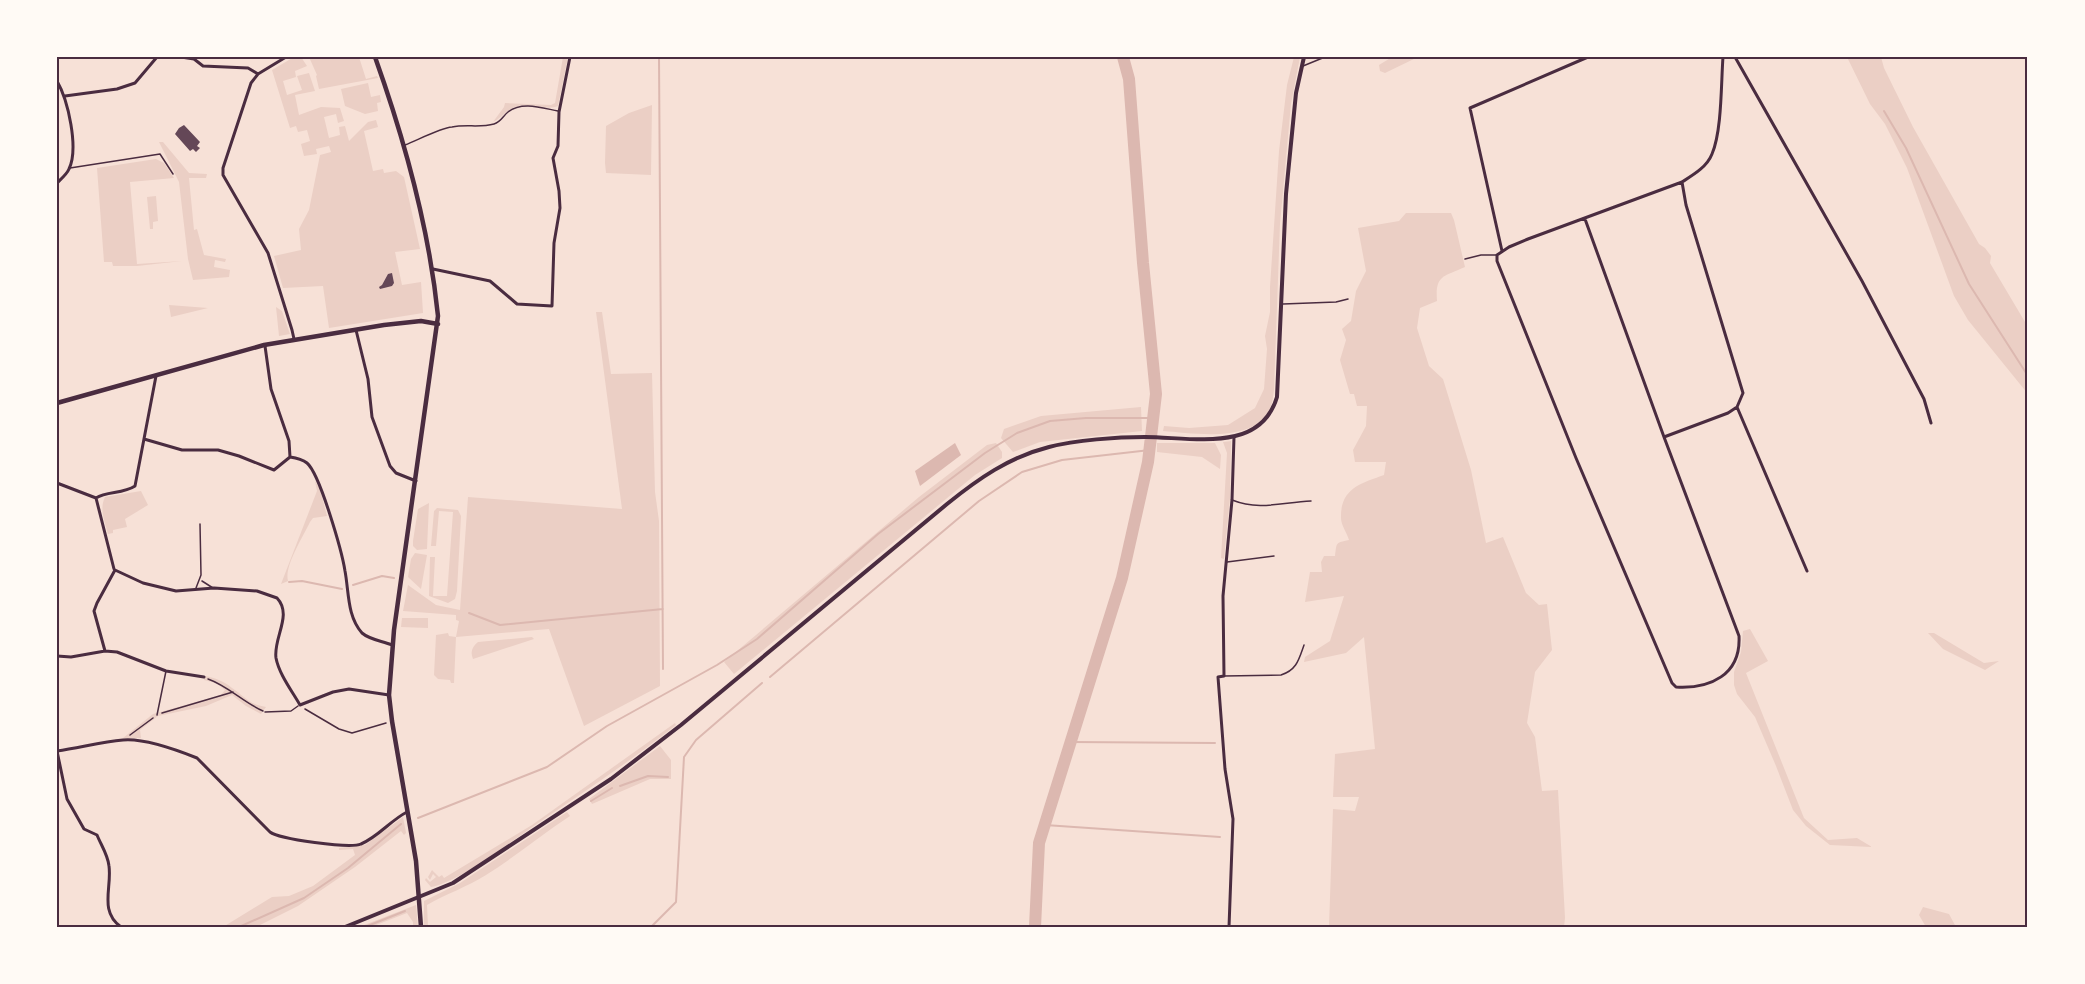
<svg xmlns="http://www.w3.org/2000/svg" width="2085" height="984" font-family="'IBM Plex Sans',sans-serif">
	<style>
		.green { fill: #ebcfc5 }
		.water { fill: #dcb8b0 }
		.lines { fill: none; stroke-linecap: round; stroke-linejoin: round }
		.stream { stroke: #dcb8b0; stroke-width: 2 }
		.river { stroke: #dcb8b0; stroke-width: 12 }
		.building { fill: #644757 }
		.path { stroke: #4a2c40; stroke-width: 1.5 }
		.service { stroke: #4a2c40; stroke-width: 1.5 }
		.minor { stroke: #4a2c40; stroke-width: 3 }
		.tertiary { stroke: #4a2c40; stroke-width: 4 }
		.secondary { stroke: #4a2c40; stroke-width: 4.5 }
		.neatline { fill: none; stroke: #4a2c40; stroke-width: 2 }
	</style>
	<rect width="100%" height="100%" fill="#f7e1d7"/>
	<path class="green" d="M294,57H301L307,66L295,71L296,77L283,81L287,95L302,90L297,76L309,73L315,91L295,95L299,115L321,107L340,108L344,121L338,123L336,114L324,117L329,138L340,135L339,127L345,126L349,141L368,122L376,120L378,127L364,131L373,171L383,169L384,173L396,171L404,177L420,249L395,252L402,285L421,282L423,313L329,328L323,286L283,288L274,256L301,250L299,229L309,210L320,155L331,152L329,146L316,149L317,154L304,156L301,144L310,141L307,130L298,132L296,126L290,128L272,70Z
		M309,57H359L366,79L377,76L378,78L319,89L316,76L317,75Z
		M563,57H568L558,106C547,111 531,103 518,106C508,108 502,118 493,122L504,107L505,103L551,105L555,103Z
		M1294,57H1300L1291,104L1280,224L1274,390C1273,398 1272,407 1268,413C1248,443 1193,433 1163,431L1164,426L1189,428L1228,425L1255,408L1264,389L1267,349L1265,336L1270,312V287L1279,151L1287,85Z
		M1392,57H1418L1385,73L1380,71L1379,65Z
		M1847,57H1881L1884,68L1913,127L1979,244L1985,248L1991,256L1990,263L2028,327V394L1968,320L1954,296L1907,168L1885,124L1870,104Z
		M368,83L371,97L380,95L381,102L377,103L378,111L365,114L345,106L341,89Z
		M652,105L651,175L606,173L605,163L606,126L629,113Z
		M159,142H163L189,173L207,174L206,178H189L194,230L197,229L204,255L226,259L225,262L215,260L214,267L230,270L229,277L193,280L188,259L179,182Z
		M156,159L164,163L174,178L130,182L137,264L182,261L137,266H113L112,262H104L97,168Z
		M156,196L158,221L153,222V229H150L147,197Z
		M1406,213H1451L1454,220L1465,267C1443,277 1435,275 1437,301L1420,308L1417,328L1429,366L1443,379L1471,470L1486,543L1503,537L1526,593L1539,605L1547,604L1552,650L1535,672L1527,723L1535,737L1542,791L1558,790L1565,918L1564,927H1329L1333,809L1355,811L1359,797H1333L1335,754L1375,749L1364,637L1346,653L1304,662L1305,657L1330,641L1344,596L1305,602L1310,572H1322L1321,562L1324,556H1335C1337,542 1335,543 1349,540C1347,533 1341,525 1341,518C1340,488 1362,483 1384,475L1386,462H1355L1353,450L1366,426L1367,406H1357L1354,394H1350L1340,360L1346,340L1342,329L1351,321L1356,291L1366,271L1358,228L1399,221Z
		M169,305L208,308L171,317Z
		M276,307L282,311L290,334L279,336Z
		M596,312H602L611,374L652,373L655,492L659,521L660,686L584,726L549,629L456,637L454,683H451L450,680L438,679L434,675L436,635L448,633L449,636L456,637L459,621L456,620V615L403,611L408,585L436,605L460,610L468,497L622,509Z
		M1141,407L1142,431L1040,442L1013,452L1001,438L1004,429L1041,416Z
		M1231,441L1230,498L1224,559L1221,558L1227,453L1223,442Z
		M996,443L1002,452V458L975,475L734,674L724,662L919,497L987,445Z
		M1157,443H1215L1221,455L1220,469L1202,457L1157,452Z
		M315,481L320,489L327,516L313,518L310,522C303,537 284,566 288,581L281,584L317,491Z
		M141,491L148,505L125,519L127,527L113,530V533L108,534C105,522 99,509 105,497Z
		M429,503L427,549L417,550L413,546V541L418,509Z
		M437,508L458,510L461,516L457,591L455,599L448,603L429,596L430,557H435L433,596H447L453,512L439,511L436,546H431L434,511Z
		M415,553L427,555L421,589L408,577L411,559Z
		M402,618H428V628L401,627Z
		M1750,629L1768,661L1746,673L1804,818L1828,840L1857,838L1872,847L1830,845L1806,826L1793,810L1776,766L1755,717L1737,694L1734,685V672L1741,652L1743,631Z
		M1928,633H1934L1984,663L1999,661L1985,670L1943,649Z
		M532,637L534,639L473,659C470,652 472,647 478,642Z
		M205,676C215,678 224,681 232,688C244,696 250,705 266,707L261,714L246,706L232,695L206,706L158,716L140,730L141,738H123L153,714L221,695L225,690L216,683L204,680Z
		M675,723L676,725C631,761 582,793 534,826C510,842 458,883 431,887L425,880L426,878L430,882L436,877L433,874L430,880L428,877L432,870L439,877L442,875L444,878L532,825Z
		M660,746L671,760V779H650L592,804L589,799Z
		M567,812L570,816C541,835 515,857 486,875C467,887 446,894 427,905L428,927H424V901L460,883Z
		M403,817L406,833L404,835L401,831L355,867L298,906L256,927H223L272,897L289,896L313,886L355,855L353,849L339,850V848L365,845Z
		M416,905L418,927H413V922L407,913L371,927H359Z
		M1923,907L1949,914L1956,927H1926L1919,915Z"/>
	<path class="water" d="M955,443L961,455L920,486L915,471Z"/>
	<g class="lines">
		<path class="stream" d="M659,57L663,669
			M1884,111L1906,148L1969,284L2028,376
			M289,582L302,581L342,589
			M353,585L382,576L394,578
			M469,613L500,625L663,609
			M770,677L979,501L1022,472L1062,460L1150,450
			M1071,742L1215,743
			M620,786L648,776L668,777
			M591,801L612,788
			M418,818L547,767L607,726L717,665L757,639L878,534L985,453L1017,433L1050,421L1086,418H1153
			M1045,825L1220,837
			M239,927L304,898L348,868L401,824
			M365,927L405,911
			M651,927L676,902L684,757L696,740L762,683"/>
		<path class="river" d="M1035,927L1039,843L1122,578L1148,462L1156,394L1143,263L1129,79L1123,57"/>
	</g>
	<path class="building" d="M184,125L200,142L197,146L200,148L196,152L193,149L190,151L175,134L179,128Z
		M392,273L394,283L392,286L380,289L379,287L382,285L388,274Z"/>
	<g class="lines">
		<path class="path" d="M208,679C228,686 243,702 263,711
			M305,709L339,729L352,733L386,723
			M162,713L233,692
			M130,735L153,718"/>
		<path class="service" d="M1303,66L1325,57
			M405,145C418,140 440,128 452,127C466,124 480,128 494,124C501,122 503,116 508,112C522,101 542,108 558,111
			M70,168L160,154L173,174
			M1465,259L1481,255H1496
			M1283,304L1336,302L1348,299
			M1232,500C1260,511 1283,502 1311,501
			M1227,562L1274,556
			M202,581L213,588
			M196,588L201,575L200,524
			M1224,676L1281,675C1297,670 1299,659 1304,645
			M265,712L291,711L298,706
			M157,715L166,671"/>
		<path class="minor" d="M181,57L194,59L203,66L248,68L258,74
			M286,57L258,74L251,83L223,168V175L268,253L292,330L294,339
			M1735,57L1862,281L1924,399L1931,423
			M57,81C68,100 79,148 69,169C67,174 61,179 57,183
			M65,96L117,89L135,83L157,57
			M1585,219L1664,437L1739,636C1741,675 1710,689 1676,687L1672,683L1576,458L1497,261V255L1509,247L1528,239L1682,182C1693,175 1707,167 1712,154C1722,131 1721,83 1723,57
			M1502,251L1470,108L1588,57
			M433,269L490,281L517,304L552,306L554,243L560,208L559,191L553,158L558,146L559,112L570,57
			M356,330L368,379L372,417L390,466L396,473L416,481
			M265,346L271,389L289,441L290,457
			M1737,407L1807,571
			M1664,437L1728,413L1737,407L1743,393L1686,205L1682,182
			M144,439L182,450H218L239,456L274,470L290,457
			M290,457C297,458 302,459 307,463C320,474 342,552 345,571C349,592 347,616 362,633C370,640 383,641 392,645
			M57,483L96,498
			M96,498C107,491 123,494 135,486L156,376
			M96,498L114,569
			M115,570L143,583L176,591L214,588L257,591L277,598C293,615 273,638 276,658C279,674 292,691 300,705L333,692L349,689L389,695
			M105,651L94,611L97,603L115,570
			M57,656L71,657L105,651L117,652L166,671L204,677
			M57,751C79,748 101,742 123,740C144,738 177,750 197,758L270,832C279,839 350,849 361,844C378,837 391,820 407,812
			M57,751L67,799L84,829L97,835C101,845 108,855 109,866C112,888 99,911 121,927
			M1229,927L1233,819L1225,769L1218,677L1224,676L1223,596L1232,500L1234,437"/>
		<path class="tertiary" d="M345,927L453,883L611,779L681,725L947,504C978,479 1009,457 1049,447C1076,440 1117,437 1145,437C1191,437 1260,454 1277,397L1286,194L1296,93L1304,57"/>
		<path class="secondary" d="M375,57C405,141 429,227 438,316L394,630L389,695L392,721L416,861L421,927
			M57,403L264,345L384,325L421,321L438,324"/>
	</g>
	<rect width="2085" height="984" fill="none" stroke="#fffaf5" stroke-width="117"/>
	<rect x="58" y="58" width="1968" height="868" class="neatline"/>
</svg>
